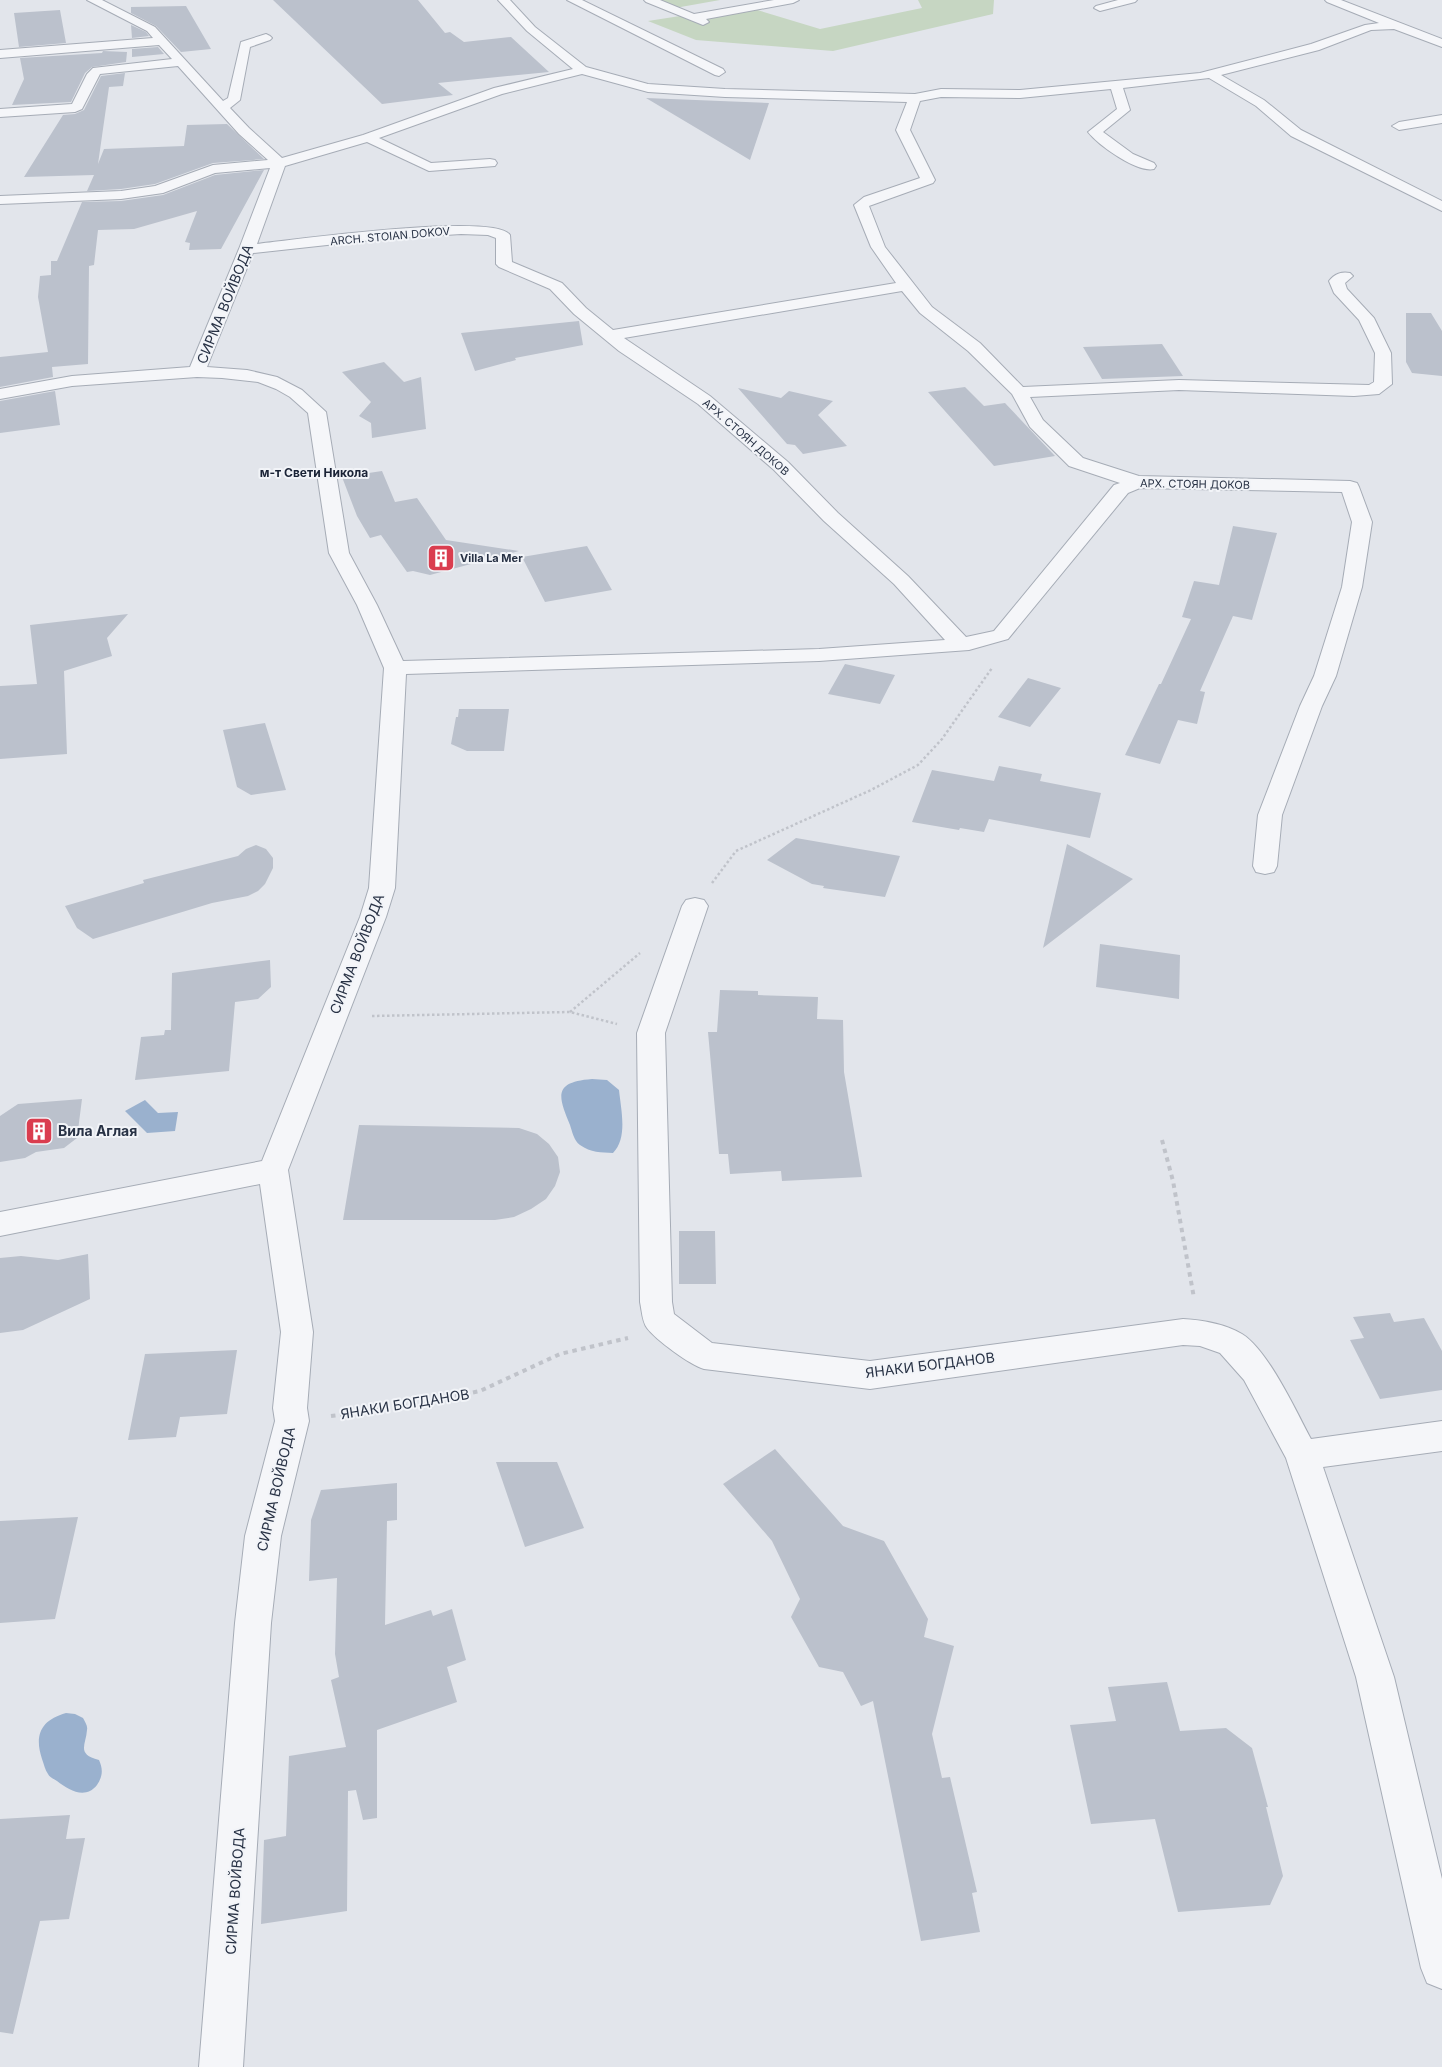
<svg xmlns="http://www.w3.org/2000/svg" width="1442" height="2067" font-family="Inter,sans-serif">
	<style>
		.green { fill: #c6d6c2 }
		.water { fill: #9ab1ce }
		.building { fill: #bbc1cc }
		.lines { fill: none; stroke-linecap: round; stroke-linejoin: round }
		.minor-casing { stroke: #a6acb6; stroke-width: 2 }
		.path-far1 { stroke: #c0c3ca; stroke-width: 2.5; stroke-dasharray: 2.5 2.5; stroke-linecap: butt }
		.path { stroke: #c0c3ca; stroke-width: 4; stroke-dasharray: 4.5 4.5; stroke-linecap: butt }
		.minor { fill: #f5f6f9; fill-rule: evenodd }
		.labels { text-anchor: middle; stroke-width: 4; stroke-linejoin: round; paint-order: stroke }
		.far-street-label { font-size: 11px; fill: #283245; stroke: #f2f4f8 }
		.far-poi-label { font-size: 11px; font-weight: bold; fill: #283245; stroke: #f2f4f8; text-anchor: start }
		.far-neighbourhood-label { font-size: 12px; font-weight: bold; fill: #1a2336; stroke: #f2f4f8 }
		.street-label { font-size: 14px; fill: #283245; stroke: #f2f4f8 }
		.poi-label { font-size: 14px; font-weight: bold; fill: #283245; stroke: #f2f4f8; text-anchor: start }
	</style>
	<rect width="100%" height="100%" fill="#e2e5eb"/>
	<path class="green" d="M658,0H720L675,8Z
		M918,0H994L993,14L833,51L696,40L648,21L744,6L820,29L922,8Z"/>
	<path class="water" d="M592,1079L607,1080L619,1090C621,1110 628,1138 613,1153C601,1152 591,1153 580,1145C574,1141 572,1131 570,1125C558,1096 553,1082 592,1079Z
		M145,1100L158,1113L178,1112L175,1131L147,1133L125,1111Z
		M66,1713L75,1714L83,1718C85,1722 88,1726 87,1730C86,1745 76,1754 99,1760C103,1769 103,1776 97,1785C85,1800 69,1790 57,1781C54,1779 49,1777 48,1774C45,1770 44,1764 42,1759C34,1735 41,1720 66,1713Z"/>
	<path class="building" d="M273,0H418L445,33L450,32L464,42L511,37L549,72L438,83L453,95L382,104Z
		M186,6L211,49L181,52L156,26L131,13V7Z
		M60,10L66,43L19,47L14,13Z
		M131,25L146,32L149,36L132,38Z
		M158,47L164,54L132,57V49Z
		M103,51L127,52L126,62L92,67L85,73L71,102L12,105L24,79L20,58L102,53Z
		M125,73L123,86L109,87L98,164L104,149L184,146L187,125L227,124L264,159L213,163L155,184L121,189L87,191L94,175L24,177L63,115L75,114L84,110L101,76Z
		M646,98L769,103L750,160Z
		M264,170L221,249L189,250L190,243L185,242L197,211L134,229L98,230L94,265L89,266L88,364L52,367L53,377L0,387V357L48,352L38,297L40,276L51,275V261H57L82,202L121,201L163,195L215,175Z
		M1406,313H1431L1442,331V376L1412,373L1406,362Z
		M579,321L583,345L515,358L516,360L475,371L461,333Z
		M1162,344L1183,376L1102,379L1083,347Z
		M384,362L404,382L421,377L426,429L372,438L371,423L359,416L371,402L342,372Z
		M965,387L984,406L1005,403L1055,456L994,466L928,392Z
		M738,388L781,398L789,391L833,401L818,415L847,446L803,454L795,445L787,444Z
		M55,391L60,425L0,433V401Z
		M382,471L395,502L417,498L446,540L519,551L430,575L413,571L407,572L381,535L370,538L357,516L342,477Z
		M1233,526L1277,533L1252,620L1233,616L1200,691L1205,692L1197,724L1178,720L1160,764L1125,755L1159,684H1161L1191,619L1182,617L1194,581L1219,585Z
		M587,546L612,590L545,602L522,557Z
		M128,614L107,638L112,656L64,671L67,754L0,759V686L37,684L30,625Z
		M845,664L895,675L880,704L828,694Z
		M1028,678L1061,688L1030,727L998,717Z
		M459,709H509L504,751H467L451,744L456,717H458Z
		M265,723L286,790L251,795L237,787L223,730Z
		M999,766L1042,774L1040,781L1101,793L1090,838L989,819L984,832L960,828L959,830L912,822L932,770L994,781Z
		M796,838L900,856L885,897L823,888L824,886L812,884L767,860Z
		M1067,844L1133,879L1043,948Z
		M256,845L266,849L273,858V868L265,884L258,891L248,896L212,903L93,939L77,928L65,906L144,883L143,880L238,856L246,849Z
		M1100,944L1180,955L1179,999L1096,987Z
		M270,960L271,987L258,999L235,1002L229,1071L135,1080L141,1037L164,1035L165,1030H171L172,973Z
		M720,990L758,991V995L818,997L817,1019L843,1020L844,1072L862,1177L782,1181L781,1171L730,1174L728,1154H719L708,1032H717Z
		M82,1099L77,1138L64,1148L36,1152L25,1158L0,1162V1116L18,1104Z
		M359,1125L519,1128L537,1134L549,1144L558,1157L560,1172L555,1186L546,1199L531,1209L514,1217L495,1220H343Z
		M679,1231H715L716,1284H679Z
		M88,1254L90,1299L23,1330L0,1333V1258L21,1256L58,1260Z
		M1390,1313L1394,1322L1424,1318L1442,1351V1390L1380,1399L1350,1340L1364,1338L1353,1317Z
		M237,1350L227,1414L180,1417L176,1437L128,1440L145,1354Z
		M775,1449L843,1526L884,1541L928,1619L924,1637L954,1646L932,1734L942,1778L950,1777L977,1892L972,1893L980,1932L921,1941L873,1701L861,1706L843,1672L819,1667L791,1617L800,1599L772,1541L723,1484Z
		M496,1462H557L584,1528L525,1547Z
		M397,1483V1520L387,1521L385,1625L431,1610L433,1616L452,1609L466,1660L447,1667L457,1702L377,1730V1818L363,1820L356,1790L348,1791L347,1911L261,1924L264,1840L286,1836L289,1756L346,1747L331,1680L339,1677L335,1654L337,1578L309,1581L311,1520L321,1490Z
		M78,1517L55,1619L0,1623V1521Z
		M1167,1682L1180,1731L1226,1728L1252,1748L1268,1807H1266L1283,1876L1270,1905L1178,1912L1155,1819L1091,1824L1070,1725L1116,1721L1108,1687Z
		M70,1815L66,1839L85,1838L69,1919L40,1921L13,2034L0,2032V1819Z"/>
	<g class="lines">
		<g class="minor-casing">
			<path id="minor" d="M87,0H102L155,27L223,101L228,98L241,42L266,34L270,36L272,38L270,40L250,47L240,100L230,108L249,128L282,158L363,135L494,88L573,69L527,31L498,0H510L535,27L586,67L648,84L725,89L915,94L941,89L1020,90L1200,73L1311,44L1365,25L1379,23L1327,2L1325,0H1341L1442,39V47L1394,29L1371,30L1319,50L1221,75L1264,100L1301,130L1442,201V211L1291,136L1256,106L1209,78L1123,88L1130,110L1103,132L1133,154L1154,163L1156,166L1154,169C1137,173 1098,145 1088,132L1117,109L1111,89L1020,98L941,97L920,101L910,130L935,180L933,183L869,206L885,247L932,307L980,343L1023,387L1179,380L1369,385L1374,382L1375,353L1359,320L1334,293L1329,281C1334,274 1342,271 1350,273L1353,276L1345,283L1347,289L1374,318L1391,353L1392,384L1379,394L1354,396L1179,390L1030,397L1043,420L1083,458L1139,476L1350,481L1357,483L1359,487L1372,522L1362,587L1336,676L1322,706L1282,815L1277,866L1274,872L1265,874L1256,872L1253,866L1258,815L1300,706L1314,676L1342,587L1352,522L1342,492L1140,488L1128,493L1008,639L969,650L819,661L406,674L395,888L386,917L288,1170L313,1332L307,1408L309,1421L281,1536L271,1623L243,2067H199L235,1623L245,1536L275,1421L273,1408L281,1332L260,1184L0,1236V1212L262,1161L360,917L369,888L384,668L357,605L329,553L308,413L290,397L276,389L258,382L222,378L197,377L72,386L0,399V389L72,376L190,367L239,249L270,168L215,173L163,193L121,199L0,204V196L121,191L155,186L213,165L268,160L239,134L178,66L100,74L82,109L75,112L0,117V109L72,104L87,74L93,68L172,59L159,45L0,58V50L153,38L147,31ZM582,74L648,92L725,97L907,102L896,130L920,178L864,197L854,205L871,247L896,283L613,330L586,308L562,283L512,262L510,235C495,212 291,240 257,244L285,166L367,142L429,171L495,166L497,163L495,160L490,159L431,163L379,138L502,94ZM461,234L488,235L496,238V264L499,267L550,289L574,314L619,351L698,404L774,470L824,521L894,584L945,640L819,649L403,661L377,605L349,553L326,412L302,390L277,377L247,370L207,367L253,253L382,239ZM902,291L920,313L968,351L1012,394L1030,427L1069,466L1120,483L1114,485L994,631L966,637L908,576L838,513L788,462L710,396L624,338Z
				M567,0H582L723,69L725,72L719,76L715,75Z
				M644,0H660L694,14L774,0H799L793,3L706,19L709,22L703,25L646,2Z
				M1118,0H1137L1135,2L1100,11L1094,8L1096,6Z
				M1442,115V123L1399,130L1392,126L1399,122Z
				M695,898L704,900L708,906L665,1033L672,1302L674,1314L712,1343L870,1361L1183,1319C1202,1320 1225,1324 1242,1334C1268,1350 1296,1411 1311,1439L1442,1421V1451L1323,1467L1394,1677L1442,1879V1989L1427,1983L1421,1968L1356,1677L1286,1458L1244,1380L1220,1353L1200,1346L1183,1345L870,1389L704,1369C690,1365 656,1340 647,1328C642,1321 642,1311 640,1302L637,1033L682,906L686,900Z"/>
		</g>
		<path class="path-far1" d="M712,883L736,851L871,790L918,765L942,739L992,668
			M570,1012L640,953
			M372,1016L570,1012L617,1024"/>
		<path class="path" d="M1162,1140L1173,1181L1194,1298
			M331,1416L401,1407L480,1391L560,1354L628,1338"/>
		<use href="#minor" class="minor"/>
	</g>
	<defs>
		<g id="building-square" transform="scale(1.4375)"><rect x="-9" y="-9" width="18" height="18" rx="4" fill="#da3d4f" stroke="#f2f4f8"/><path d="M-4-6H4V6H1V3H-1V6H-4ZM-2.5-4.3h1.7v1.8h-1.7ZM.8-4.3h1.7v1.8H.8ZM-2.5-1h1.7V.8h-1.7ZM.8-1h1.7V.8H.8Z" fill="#fff"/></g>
	</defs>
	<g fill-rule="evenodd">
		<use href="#building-square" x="441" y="558"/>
		<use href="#building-square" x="39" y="1131"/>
	</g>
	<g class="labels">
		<g class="far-street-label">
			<text transform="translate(390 236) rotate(-5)" y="4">ARCH. STOIAN DOKOV</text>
			<text transform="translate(746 437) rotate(41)" y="4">АРХ. СТОЯН ДОКОВ</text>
			<text transform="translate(1195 484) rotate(1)" y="4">АРХ. СТОЯН ДОКОВ</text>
		</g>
		<g class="far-poi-label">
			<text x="460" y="562">Villa La Mer</text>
		</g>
		<g class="far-neighbourhood-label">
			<text x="314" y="477">м-т Свети Никола</text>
		</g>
		<g class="street-label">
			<text transform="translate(225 304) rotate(-68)" y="5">СИРМА ВОЙВОДА</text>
			<text transform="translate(357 954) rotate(-69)" y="5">СИРМА ВОЙВОДА</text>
			<text transform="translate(930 1365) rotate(-7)" y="5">ЯНАКИ БОГДАНОВ</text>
			<text transform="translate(405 1404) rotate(-9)" y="5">ЯНАКИ БОГДАНОВ</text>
			<text transform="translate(276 1489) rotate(-77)" y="5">СИРМА ВОЙВОДА</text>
			<text transform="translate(235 1891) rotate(-86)" y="5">СИРМА ВОЙВОДА</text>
		</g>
		<g class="poi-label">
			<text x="58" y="1136">Вила Аглая</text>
		</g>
	</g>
</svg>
